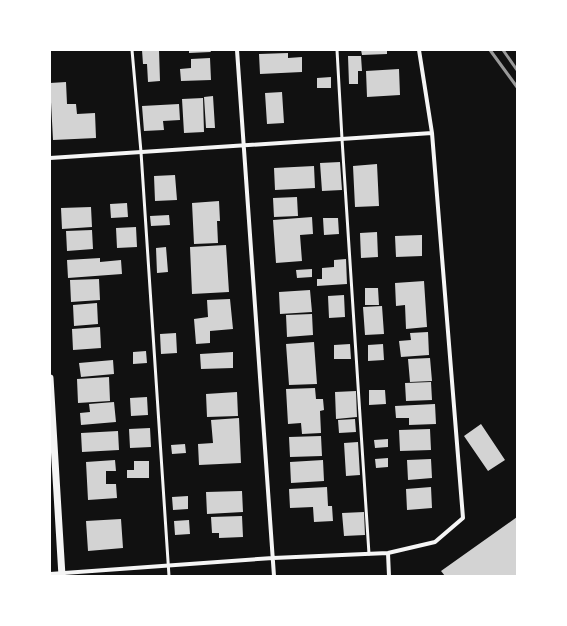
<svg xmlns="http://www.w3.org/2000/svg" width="567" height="626" font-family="Rubik,sans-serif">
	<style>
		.building { fill: #d3d3d3 }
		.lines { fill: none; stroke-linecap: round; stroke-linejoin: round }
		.service { stroke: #f5f5f5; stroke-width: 3 }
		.minor { stroke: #f5f5f5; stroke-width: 4 }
		.tertiary { stroke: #f5f5f5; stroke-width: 7 }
		.rail { stroke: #9a9a9a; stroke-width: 3 }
	</style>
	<rect width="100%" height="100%" fill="#111"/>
	<path class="building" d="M142,50H159L160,81L148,82L147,64H143Z
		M189,50H210L211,52L189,53Z
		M361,50H387V54L362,55Z
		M288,53V58L302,57V72L260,74L259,54Z
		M348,56H361L362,71H358V84H349Z
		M210,58L211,80L181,81L180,69L191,68V59Z
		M399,69L400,95L367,97L366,71Z
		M331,77V88H317V78Z
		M66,82L67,104H76L77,114L95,113L96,138L53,140L50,83Z
		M282,92L284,123L267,124L265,93Z
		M213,96L215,128H206L204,97Z
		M203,98L204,132L184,133L182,99Z
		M179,104L180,120L163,121L164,130L144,131L142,106Z
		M340,162L342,190L322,191L320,163Z
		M377,164L379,206L355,207L353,166Z
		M314,166L315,188L275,190L274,168Z
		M175,175L177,200L155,201L154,176Z
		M297,197L298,216L274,217L273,198Z
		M219,201L220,221H217L218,243L194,244L192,203Z
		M127,203L128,217L111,218L110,204Z
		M91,207L92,227L62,229L61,208Z
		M169,215L170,225L151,226L150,216Z
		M312,217L313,234L300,235L302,261L276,263L273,220Z
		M323,218H338L339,234L324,235Z
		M136,227L137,247L117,248L116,228Z
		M92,230L93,249L67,251L66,231Z
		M377,232L378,257L361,258L360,233Z
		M422,235V256L396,257L395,236Z
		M226,245L229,292L192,294L190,247Z
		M166,247L168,272L157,273L156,248Z
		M100,258V262L121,260L122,274L68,278L67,260Z
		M346,259L347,284L317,286V279H322V268L334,267V260Z
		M312,269V277L297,278L296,270Z
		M99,279L100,300L71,302L70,280Z
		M424,281L427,327L406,329L405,305L396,306L395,283Z
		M365,288H378L379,305H365Z
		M310,290L312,312L280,314L279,292Z
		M344,295L345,317L329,318L328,296Z
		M230,299L233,329L210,331V343L196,344L194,319L208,317L207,300Z
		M97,303L98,324L74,326L73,305Z
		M382,306L384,334L365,335L363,307Z
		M312,314L313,335L287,337L286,315Z
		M100,327L101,348L73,350L72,329Z
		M428,332L429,355L401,357L399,341L411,340L410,333Z
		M176,333L177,353L161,354L160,334Z
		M314,342L317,384L289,385L286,344Z
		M350,344L351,359H334V345Z
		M383,344L384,360L368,361V345Z
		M146,351L147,363L133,364V352Z
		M233,352V368L201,369L200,354Z
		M430,358L432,381L410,382L408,359Z
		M113,360L114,374L81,377L79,363Z
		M109,377L110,401L78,403L77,379Z
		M431,382L432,400L406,401L405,383Z
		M315,388L316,399H323L324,410L320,411L321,433L302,434L301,423L288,424L286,389Z
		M369,390H385L386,404L369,405Z
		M356,391L357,417L336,419L335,392Z
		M237,392L238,416L207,417L206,394Z
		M147,397L148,415L131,416L130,398Z
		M114,402L116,422L81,425L80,413L90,412L89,404Z
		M435,404L436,424L409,425V418H396L395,406Z
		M239,418L241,463L199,465L198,444L213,443L211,420Z
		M355,419L356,432L339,433L338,420Z
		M481,424L505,460L488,471L464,436Z
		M150,428L151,447L130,448L129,429Z
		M430,429L431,450L400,451L399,430Z
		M118,431L119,450L82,452L81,433Z
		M321,436L322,456L290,457L289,437Z
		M388,439V447L375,448L374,440Z
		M358,442L360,475L346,476L344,443Z
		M185,444L186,453L172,454L171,445Z
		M388,458V467L376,468L375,459Z
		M431,459L432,478L408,480L407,460Z
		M115,460L116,471H106V484H116L117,498L88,500L86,462Z
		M323,460L324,481L291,483L290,462Z
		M134,461H149V478H127V470H134Z
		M327,487L328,506H332L333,521L314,522L313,507L290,508L289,489Z
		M431,487L432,508L407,510L406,489Z
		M242,491L243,512L207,514L206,492Z
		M188,496V509L173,510L172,497Z
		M364,512L365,535L344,536L342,513Z
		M242,516L243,537L219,538V533H212L211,517Z
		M517,517V576H445L441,571Z
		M121,519L123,548L88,551L86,521Z
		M189,520L190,534L175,535L174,521Z"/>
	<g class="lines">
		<path class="service" d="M132,50L141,152L169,576
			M337,50L342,139L369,554"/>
		<path class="minor" d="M237,50L274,576
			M50,158L432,133
			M388,553L389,576
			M50,574L273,558L388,553L435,542L463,518L432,133L419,50"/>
		<path class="tertiary" d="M50,378L62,576"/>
		<path class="rail" d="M490,50L517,87
			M503,50L517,70"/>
	</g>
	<rect width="567" height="626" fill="none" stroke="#ffffff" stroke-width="102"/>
</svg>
